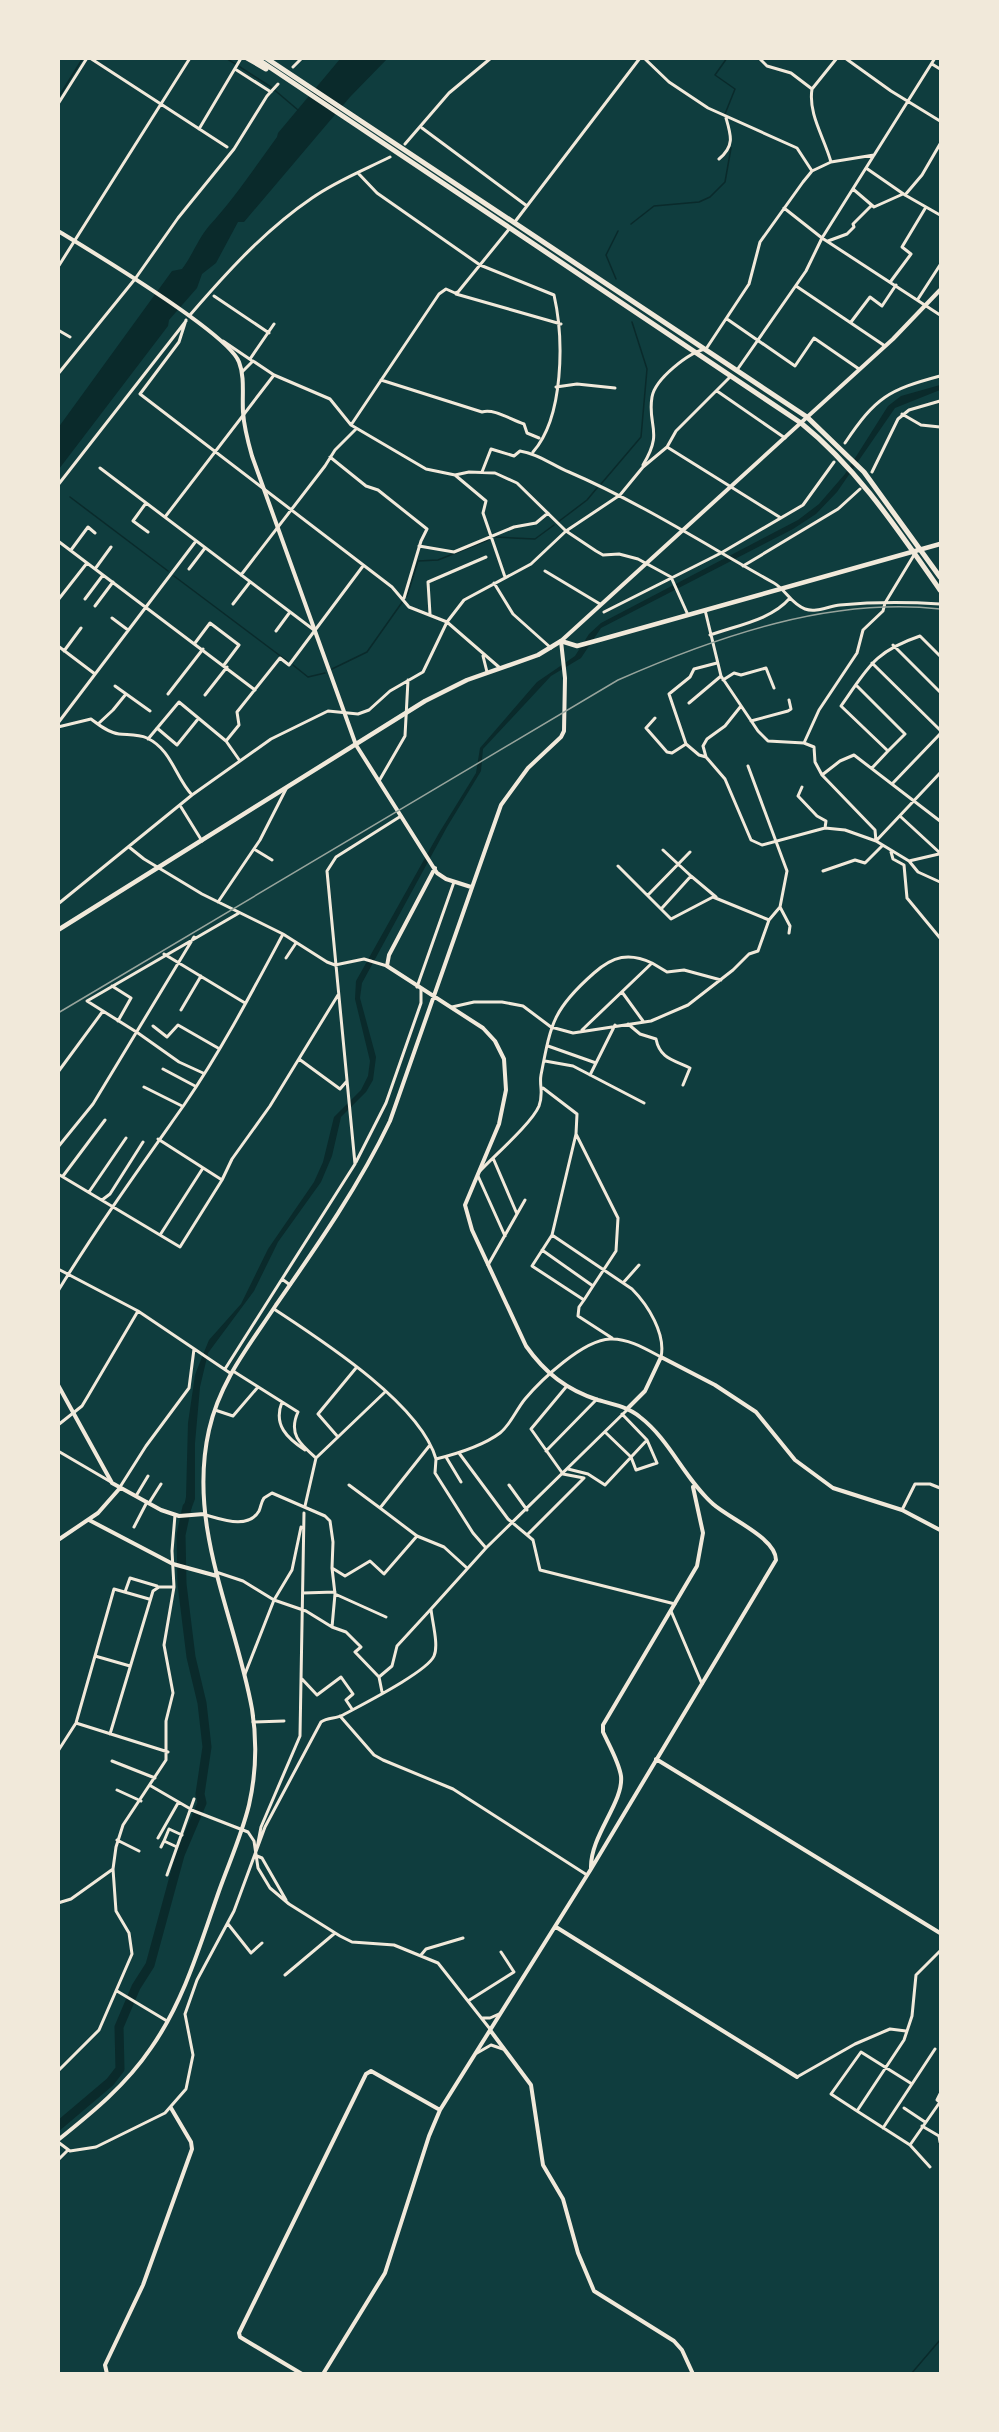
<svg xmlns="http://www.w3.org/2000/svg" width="999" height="2432" font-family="Roboto,sans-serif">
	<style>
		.water { fill: #0a2a2b }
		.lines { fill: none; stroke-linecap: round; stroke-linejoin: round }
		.stream { stroke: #0a2a2b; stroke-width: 1.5 }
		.river { stroke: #0a2a2b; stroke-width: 9 }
		.minor { stroke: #f1e9da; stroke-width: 3 }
		.tertiary { stroke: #f1e9da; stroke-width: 4 }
		.secondary { stroke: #f1e9da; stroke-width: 4.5 }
		.trunk { stroke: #f1e9da; stroke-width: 5 }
		.rail { stroke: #97a49c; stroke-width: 1.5 }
	</style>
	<rect width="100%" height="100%" fill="#0f3d3e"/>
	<path class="water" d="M340,59H387L350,97L244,222H238L216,263L202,274L197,288L169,320L168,326L59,469L58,428L172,271L182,269C192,256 198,239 209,226C234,199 255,167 277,137L278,133Z
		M940,385V390L895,408L837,492L816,514L793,529L601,628L581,658L551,676L483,749L481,771L447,827L362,983L360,998L376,1057L373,1080L366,1092L341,1117L332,1156L321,1182L278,1242L254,1291L208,1353L200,1387L195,1443V1499L189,1515L182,1516L186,1497L188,1423L195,1375L202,1357L209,1340L241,1304L268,1249L314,1182L323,1162L334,1117L361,1090L368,1076L370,1061L355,999L356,981L439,833L476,773L480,748L537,682L575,656L589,634L601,623L798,520L819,504L845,474L888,406L901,396Z"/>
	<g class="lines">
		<path class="stream" d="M226,58L271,87L298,110
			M58,98L83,58
			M725,114L735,89L715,75L727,58
			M631,224L654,206L699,202L710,197L725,182L731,148
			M616,279L606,255L618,231
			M601,484L641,437L647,369L632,322
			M70,497L168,571
			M558,522L587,500L597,488
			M495,537L535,539L554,525
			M174,576L287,661
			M407,596L418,561L438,560L488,540
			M293,665L308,677L325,673
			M332,669L367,652L403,601
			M911,2374L940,2340"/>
		<path class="river" d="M58,2126L110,2082L120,2069L119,2027L136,1987L150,1965L180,1855L202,1803L200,1794L207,1747L202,1703L191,1657L182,1584L181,1535L187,1507"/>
		<path class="minor" d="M90,58L227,147
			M644,58L669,82L708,108L797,148L812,171
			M759,58L767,66L791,73L812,89C808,114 824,137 831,162
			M845,58L891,91L940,121
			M932,64L940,69
			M293,67L302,58
			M235,69L271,92
			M812,89L837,58
			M58,104L87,58
			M422,128L527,206
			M199,129L240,60
			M405,144L449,93L491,58
			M719,159C735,146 731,135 726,118
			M866,168L905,195L940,215
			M358,173L377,193L480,265L554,295C564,339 564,417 533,452
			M853,189L874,207L903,194
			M905,195L922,175L940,144
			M784,208L822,238L940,315
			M514,223L640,58
			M828,241L847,234L854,227L853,224L872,205
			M58,267L190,58
			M891,281L911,254L902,247L926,207
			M796,286L885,346
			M456,294L561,324
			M214,296L269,333
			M918,299L940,265
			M190,315C227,272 265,230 312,198C336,181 364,170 390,157
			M727,319L795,366L814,338L859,369
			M186,320L179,342L140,394L392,587L409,607L447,622L500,668
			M851,322L870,297L882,306L896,285
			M58,330L70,337
			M223,341L251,360
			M250,359L274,324
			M737,370L806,271L822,238L935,58
			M242,372L253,361L274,375L330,399L351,425L426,469L455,475L469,472L495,473L517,483L566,531L596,551L603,555L619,554L638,559L671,577L688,615
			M58,374L135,279L178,218L234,149L267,96L278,84
			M381,380L482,412C494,408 511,420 524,424L527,433L539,438
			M556,387L577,384L615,388
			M717,391L785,438
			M902,414L921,425L940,427
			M351,425L439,294L446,289L455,293L458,292L510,228
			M845,443C876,397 888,390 940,376
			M667,447L781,518
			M330,457L366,486L378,490L427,529L421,541L404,598
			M643,465C664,431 647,426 652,397C655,379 689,352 706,349L749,284L760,242L803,182L812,171L831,162L874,155
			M100,468L314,630
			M482,472L491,449L514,456L520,451C539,454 552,465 569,472C641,503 706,545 774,583C786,590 791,604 805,609C816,613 829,606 840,605C873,602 907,602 940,604
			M872,472L898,419L909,410L940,401
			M455,475L486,501L483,513L505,577
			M58,485L186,321
			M146,503L133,521L148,532
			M165,517L274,375
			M58,541L255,690
			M419,546L454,552L514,527L536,523L548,513
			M71,550L88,527L95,533
			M743,566L838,509L860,489
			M95,569L111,547
			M189,569L205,548
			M545,571L600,604
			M241,575L325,466L335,450L356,429
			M494,583L513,614L551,648
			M85,599L103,575
			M58,600L87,563
			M233,604L250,582
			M95,606L113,582
			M705,610L721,676L758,731L768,741L804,743L814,747L815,762L822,775L875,830L876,841
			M604,612L721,553L803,505L834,462
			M430,614L428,582L486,557
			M112,618L128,630
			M276,631L290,612
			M710,635C738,625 771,620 790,598
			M195,643L210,623L239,645L224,665
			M893,645L940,692
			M58,646L95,674
			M64,651L81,628
			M483,656L487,672
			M872,663L940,730
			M723,680L734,673L741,675L766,668L774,688
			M856,685L905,734L888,751
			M115,686L150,711
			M168,694L203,649
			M205,695L227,667
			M689,703L721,676
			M741,706L725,726L707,739L703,746L706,757L725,779L751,840L762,845L825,828L845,830L876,841L909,861L918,872L940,882
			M655,718L646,728L667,752L672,753L686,744L699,755L706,757
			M751,721L788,711L791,709L789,700
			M58,723L196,541
			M98,724L113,710L126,694
			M58,727L91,719C99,725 109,733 119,734C128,735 138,734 147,738C172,750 175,777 192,795
			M157,728L177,745L198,719
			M148,739L179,702L226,741L240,761
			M226,741L239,725L237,712L280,658L289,665L363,566
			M804,743L819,710L857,653L863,630L883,611L885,603L914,555
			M686,744L669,694L690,677L694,669L717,663
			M872,768L888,751L841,706C868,668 873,652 920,636L940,656
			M822,775L840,761L854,755L940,821
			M379,781L405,736L408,680
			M892,784L940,734
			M802,787L798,796L817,816L826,821L825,828
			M181,807L202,841
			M901,817L940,853
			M876,841L940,773
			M129,847L144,859L202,894L283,934L327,962L335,965L364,959L387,966
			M254,849L272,860
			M891,852L893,859L904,865L907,898L940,938
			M909,861L939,854
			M618,866L671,919L713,897L769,920
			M823,871L855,860L865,863L882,846
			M691,876L716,897
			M648,895L690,852
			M218,902L260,840L286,789
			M58,904L192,795L271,739L328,711L358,714L369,710L390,691L423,672L447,622L464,600L531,564L566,531L620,495L643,467L667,447L676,431L731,376
			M780,907L790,926L789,933
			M662,908L691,876L663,850
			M164,954L245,1003
			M286,958L296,943
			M112,986L131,998L118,1021
			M417,987L454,882
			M622,992L643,1021
			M452,1007L474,1002H502L523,1006L551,1027L573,1033L651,1021L688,1005L733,970L749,954L758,951L769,920L780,907L787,871L748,766
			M181,1010L201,976
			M628,1024L640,1034L656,1039C660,1059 674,1060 690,1068L683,1085
			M153,1026L167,1037L178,1025L218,1048
			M582,1030L652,963L667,972L684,970L721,980
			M548,1046L596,1063L590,1075
			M299,1059L340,1089L347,1081
			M545,1061L573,1066L644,1103
			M596,1063L615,1025
			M163,1069L195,1086
			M58,1072L103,1011
			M203,1073L179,1062L138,1033L87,1001L239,913
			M144,1087L182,1106
			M158,1139L222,1180L232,1159L270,1106L338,995
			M58,1147L93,1104L194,937
			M493,1158L517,1214
			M356,1162L386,1103L421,1003V989
			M480,1171C494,1156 532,1123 539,1106C544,1093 539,1086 541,1075C551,1023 553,1009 594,973C613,956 629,952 652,963
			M58,1174L180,1247L222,1180
			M63,1176L105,1120
			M478,1176L505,1236
			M89,1192L126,1138
			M102,1200L110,1194L143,1142
			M160,1235L203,1168
			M552,1235L532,1266L584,1300L593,1286
			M542,1250L593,1286L616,1251L618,1218L576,1134
			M488,1265L525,1200
			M58,1269L138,1311L230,1373
			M623,1283L639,1265
			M290,1285L282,1279L355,1164L327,871L336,857L401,816
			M58,1291C97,1227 141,1166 184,1105C221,1051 252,992 283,934
			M584,1300L579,1307L578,1316L612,1338
			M274,1309C321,1340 420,1403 436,1459C456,1454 484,1445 500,1433C511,1424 516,1410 525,1399C541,1380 583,1340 610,1339C628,1338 646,1349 661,1357C666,1334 648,1305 632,1289L552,1235L576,1134L577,1114L543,1088
			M225,1369L282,1279
			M233,1371L298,1412C288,1434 300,1444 316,1458
			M282,1402C273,1425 287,1438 305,1450
			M215,1410L233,1416L258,1387
			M58,1425L82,1406L88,1396L138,1311
			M605,1432L631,1457L636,1470L657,1463L647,1440L622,1414
			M338,1437L318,1414L356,1368
			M430,1445L380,1508L417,1536L444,1547L467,1568
			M58,1451L111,1482
			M546,1451L597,1399
			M459,1453L508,1519L533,1540L540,1570L675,1604
			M446,1457L461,1482
			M436,1459L435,1473L473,1533L486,1548
			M568,1469L588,1474L605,1485L647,1440
			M349,1485L380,1508
			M509,1485L527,1510
			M120,1487L146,1446L189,1388L194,1349
			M136,1496L148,1476
			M149,1503L161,1484
			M305,1506L316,1458L385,1392
			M902,1510L915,1484H930L940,1488
			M206,1515C221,1519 248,1530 259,1511C261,1507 261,1502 264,1498L272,1493L325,1516L330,1521L333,1542L332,1568L335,1594L332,1627L306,1611L274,1600L243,1581L216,1572
			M134,1527L147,1502
			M528,1534L584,1478L563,1474L531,1429L566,1387
			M332,1568L345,1576L370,1561L384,1574L417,1536
			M125,1592L130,1578L157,1586
			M303,1593L335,1592
			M335,1594L386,1617
			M671,1611L702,1684
			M332,1627L346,1632L361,1647L355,1652L379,1677L392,1666L397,1646L431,1609
			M95,1656L130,1666
			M245,1674L274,1600L292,1570L301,1527
			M379,1677L382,1692
			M302,1679L317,1695L341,1677L353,1694L346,1700L352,1709
			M340,1716L374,1755L383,1760L453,1789L587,1875
			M253,1722L284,1721
			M76,1723L168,1752
			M110,1734L153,1591L159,1587H174
			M58,1751L76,1723L114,1589L149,1599
			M112,1761L155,1778
			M151,1786L194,1811L248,1832L254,1841L258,1868L270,1888L289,1904L340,1936L352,1942L394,1945L438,1963L490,2029
			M117,1790L141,1801
			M158,1838L178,1803
			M117,1840L139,1851
			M161,1847L164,1841
			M177,1847L164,1841L169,1829L182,1835
			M257,1848L261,1827L300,1736L304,1513
			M257,1856L262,1858L286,1900
			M167,1875L194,1799
			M58,1903L71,1899L113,1869
			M228,1924L251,1953L262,1943
			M940,1951L916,1975L912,2016L904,2040L857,2111L910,2145L940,2102L937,2100L940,2094
			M421,1955L426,1949L463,1938
			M285,1975L335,1933
			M117,1991L167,2021
			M468,2001L514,1972L501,1952
			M482,2018H490L499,2014
			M477,2053L491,2045L503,2049
			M58,2071L99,2030L132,1954L129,1933L116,1911L113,1869L116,1847L123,1825L166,1760V1721L173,1693L164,1645L174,1587L172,1551L175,1515
			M797,2077L855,2044L890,2029L906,2031
			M912,2084L935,2049
			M904,2108L925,2122
			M857,2111L831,2094L861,2052L912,2084L883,2128
			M922,2126L939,2136L940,2142
			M58,2142L70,2151L96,2147L165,2113L186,2089L193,2055L185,2014L197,1980L234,1911L265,1827L321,1722C328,1717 336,1719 343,1715C361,1705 427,1672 434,1656C439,1645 432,1621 431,1609L486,1548L627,1410
			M910,2145L930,2167
			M58,2160L68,2150"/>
		<path class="tertiary" d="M58,231C91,251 228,333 239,362C245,377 242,395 243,412C244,427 248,442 252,456L356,745L437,873L446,879L471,887
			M58,1385L112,1483L161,1510L179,1516L204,1514
			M628,1408L645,1391L661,1357L715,1385L756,1412L795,1460L833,1488L902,1510L940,1530
			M89,1520L173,1564L217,1576
			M58,1540L98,1513L120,1488
			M656,1759L940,1933
			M591,1868C590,1836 624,1802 621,1776C619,1762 609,1745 603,1732V1725L697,1566L703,1533L693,1487
			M556,1927L797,2077
			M490,2030L531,2085L543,2165L563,2199L578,2253L594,2291L674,2341L682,2350L693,2374
			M58,2140C93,2112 126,2085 151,2048C184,2001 200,1945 219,1891C229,1863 242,1834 249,1805C256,1774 257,1740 252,1709C235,1615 187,1527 209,1430C220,1381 249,1346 276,1305C317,1246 359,1186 390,1121L501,805L528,768L561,737L564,731L565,678L561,641L893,339L940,290
			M107,2374L105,2365L143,2285L192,2149L191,2142L171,2108
			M302,2374L240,2337L239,2333L366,2074L371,2071L440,2110
			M323,2374L385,2273L429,2136L440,2110L591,1869L776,1560C776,1538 730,1519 713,1504C684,1478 670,1440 640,1417C628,1407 613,1404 598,1400C567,1390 545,1373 526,1346L472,1230L465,1205L499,1124L506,1090L504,1059L495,1041L483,1028L387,966L389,955L435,868"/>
		<path class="secondary" d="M58,930L425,701L467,680L538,655L561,641L577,646L599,640L940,544"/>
		<path class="trunk" d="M247,58L266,69
			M256,58L801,423C858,469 898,530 940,590
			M266,58L807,417L864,472L940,577"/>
		<path class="rail" d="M58,1013L618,680C718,636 830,597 940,609"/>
	</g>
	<rect width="999" height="2432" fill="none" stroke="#f1e9da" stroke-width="120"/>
</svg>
